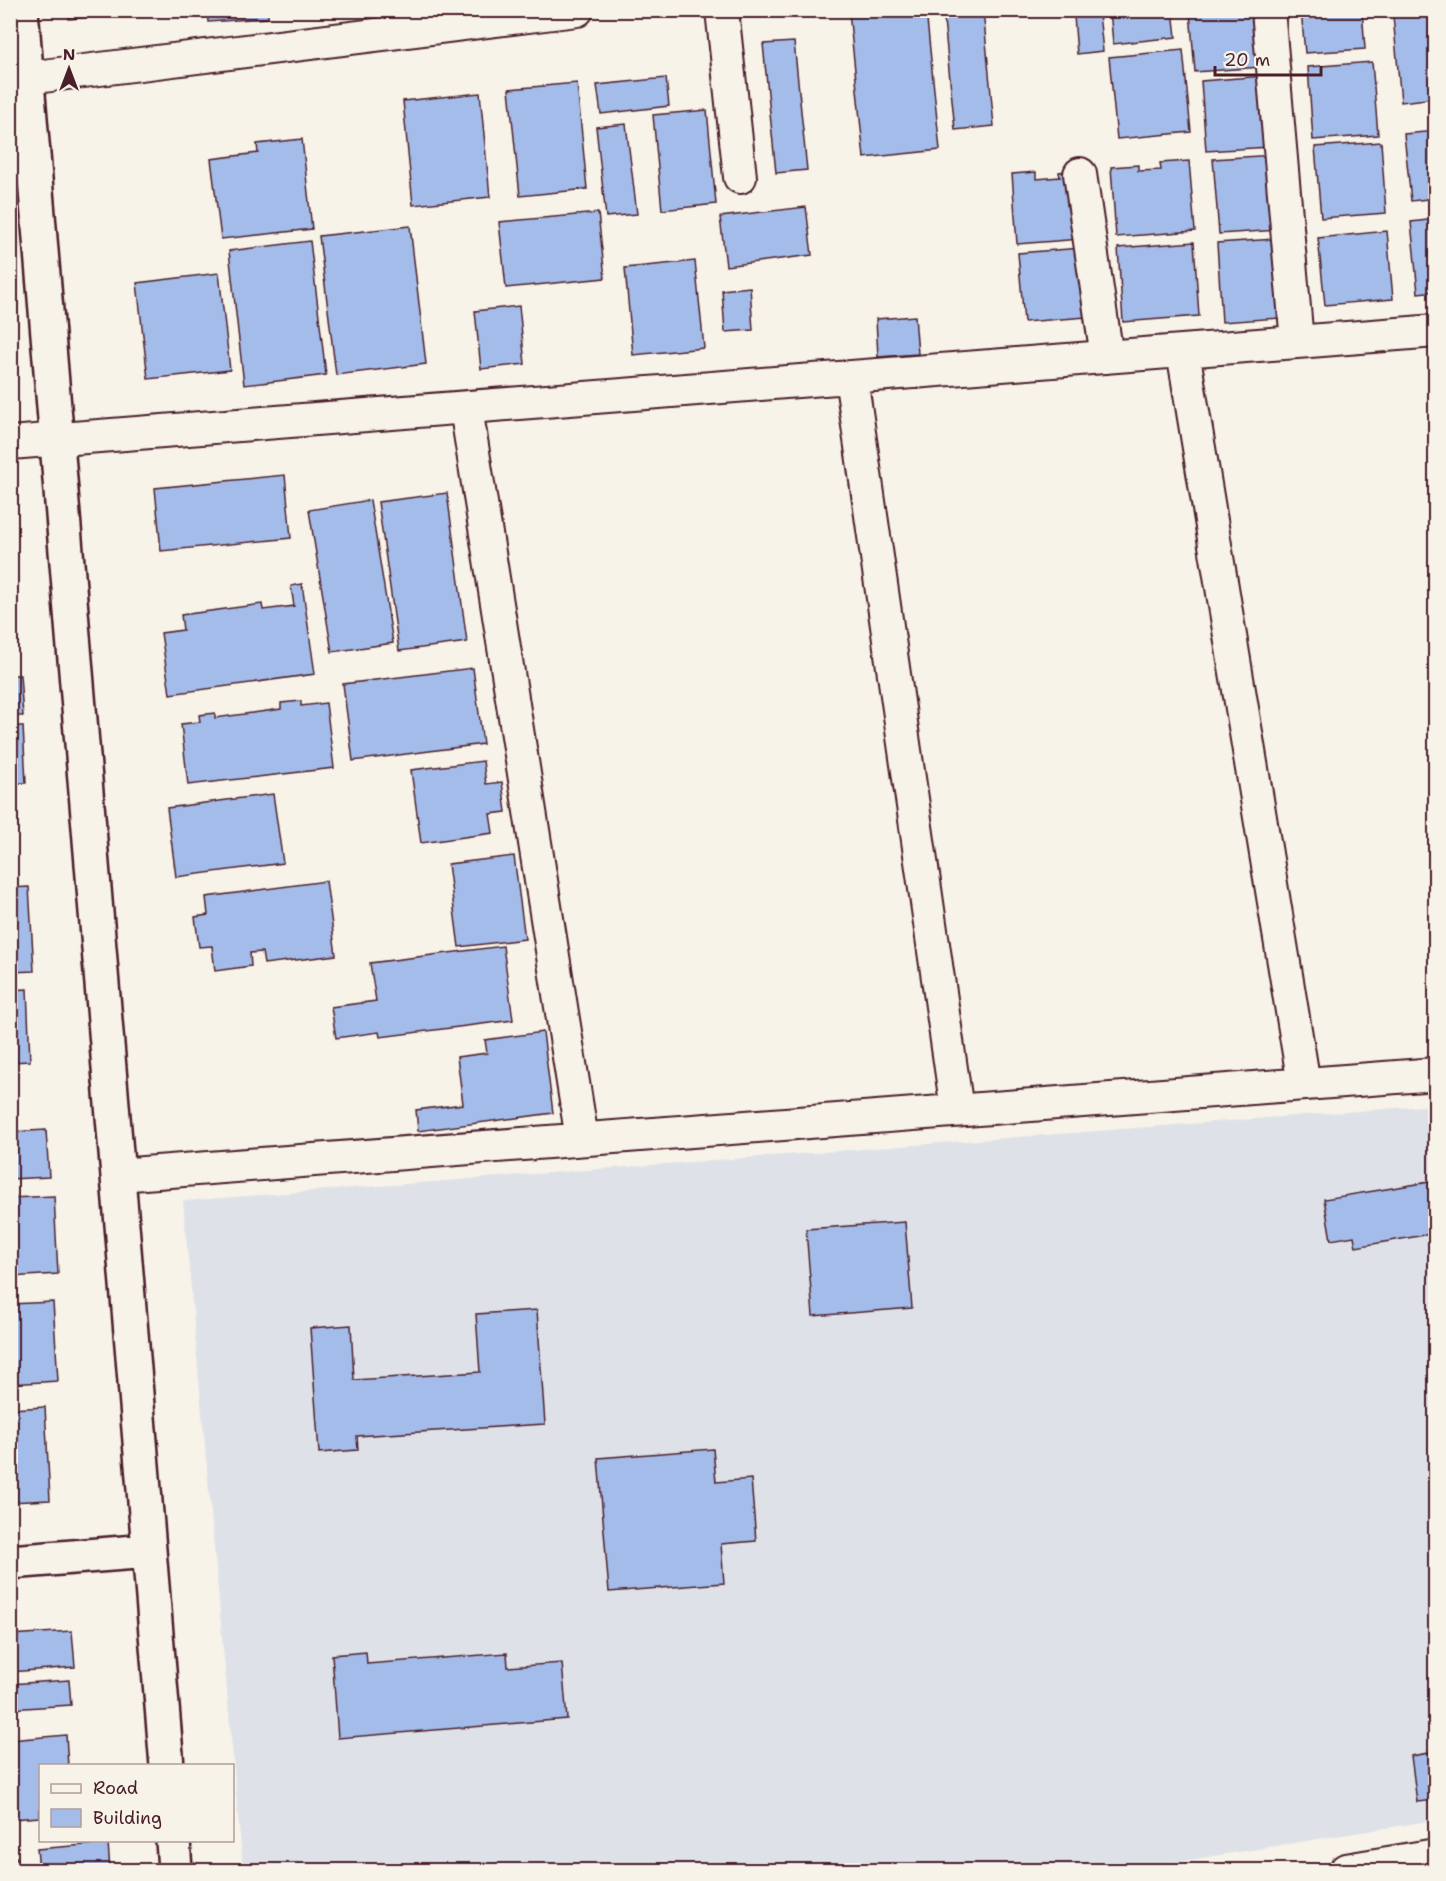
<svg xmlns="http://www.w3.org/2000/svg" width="1446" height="1881" font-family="'Shantell Sans',sans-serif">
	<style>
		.built { fill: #dee2e8 }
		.building { fill: #a4bce9; stroke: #4a1f2b; stroke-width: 1.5 }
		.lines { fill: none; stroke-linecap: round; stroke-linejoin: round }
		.minor-casing { stroke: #4a1f2b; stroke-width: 36 }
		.tertiary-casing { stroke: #4a1f2b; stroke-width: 38 }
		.minor { stroke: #f7f3e8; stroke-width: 32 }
		.tertiary { stroke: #f7f3e8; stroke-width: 33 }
	</style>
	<rect width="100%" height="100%" fill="#f7f3e8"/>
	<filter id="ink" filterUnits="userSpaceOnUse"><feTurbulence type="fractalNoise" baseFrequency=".0167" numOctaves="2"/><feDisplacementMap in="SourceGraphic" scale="12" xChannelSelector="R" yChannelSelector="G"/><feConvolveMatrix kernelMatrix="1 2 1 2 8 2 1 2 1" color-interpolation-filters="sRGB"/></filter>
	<g filter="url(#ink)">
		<path class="built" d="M1435,1105V1820L1128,1870H243L183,1201Z"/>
		<path class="building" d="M68,10H165L69,19Z
			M207,10H268V18L208,22Z
			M869,10H926L940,150L864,158L849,12Z
			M943,10H983L994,126L955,130Z
			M1110,10H1173L1176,37L1113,44Z
			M1218,10H1256L1261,67L1195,72L1190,12Z
			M1301,10H1362L1365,49L1305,53Z
			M1436,12V98L1401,102L1393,16Z
			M1099,14L1103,51L1077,54L1074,16Z
			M794,42L807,170L776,173L763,44Z
			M1183,50L1191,132L1117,139L1109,57Z
			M1372,62L1378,135L1313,140L1308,67Z
			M1264,76L1269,147L1206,151L1201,81Z
			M666,78L669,106L601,114L597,85Z
			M577,83L587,189L520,196L509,89Z
			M480,93L490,197L413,205L403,101Z
			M707,110L716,204L662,210L653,115Z
			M626,124L637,214L606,217L596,127Z
			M1436,131V198L1411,201L1404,134Z
			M302,139L312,229L221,239L211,159L258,153L257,144Z
			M1381,142L1386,213L1321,218L1315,147Z
			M1274,155L1280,230L1219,234L1213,159Z
			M1189,161L1195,231L1116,237L1111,167L1138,165V171L1161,170L1160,163Z
			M1089,169L1094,238L1017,244L1012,174L1036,172V179L1060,177L1059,172Z
			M806,207L812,255L726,266L720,217Z
			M598,213L605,278L506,288L499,222Z
			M1436,219V291L1418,293L1411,222Z
			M410,226L426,364L336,375L319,236Z
			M1387,231L1393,299L1325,305L1318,238Z
			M1288,238L1294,317L1222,322L1217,243Z
			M310,241L326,375L244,385L229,251Z
			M1194,242L1199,316L1123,322L1118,248Z
			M1094,247L1099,316L1024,322L1018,253Z
			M695,261L704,348L633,355L625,268Z
			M219,273L230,370L148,379L137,283Z
			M750,287L753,330L725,332L722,290Z
			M519,306L525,364L481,369L475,311Z
			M915,316L918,354L878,357L876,319Z
			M285,475L291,538L161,551L155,488Z
			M447,493L467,642L399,651L378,502Z
			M370,500L393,643L332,652L309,510Z
			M302,584L315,674L170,694L161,633L183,630L181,615L262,604L263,610L294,606L291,586Z
			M473,668L483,744L353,761L343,684Z
			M10,675H20L23,716H10Z
			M301,701V706L326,703L334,768L188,785L181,724L200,722L199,715L215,713V718L281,709V703Z
			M10,726H23L26,783H10Z
			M483,761L486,784L502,782L506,812L490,814L493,833L421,843L411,770Z
			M273,794L283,863L176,877L167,808Z
			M10,814L13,861H10Z
			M514,856L525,939L459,947L448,864Z
			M326,881L336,955L264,964L262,952L250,953L251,966L215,971L212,946L199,947L195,917L208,915L206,897Z
			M29,887L34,971L10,972V888Z
			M503,946L513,1020L380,1037L379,1032L336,1038L331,1007L376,1001L370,963Z
			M27,989L30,1061L10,1062V990Z
			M543,1032L553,1113L418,1131L416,1110L463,1104L457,1057L487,1053L485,1040Z
			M46,1130L49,1177L10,1179V1132Z
			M1436,1181V1233L1356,1247L1354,1236L1331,1240L1324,1199Z
			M54,1196L58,1274L10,1277V1198Z
			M905,1222L912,1308L813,1316L806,1229Z
			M53,1302L58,1381L10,1384V1304Z
			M537,1310L545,1424L357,1436L358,1450L319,1453L310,1328L351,1325L354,1380L480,1372L476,1314Z
			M45,1407L50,1500L10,1502V1409Z
			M713,1449L716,1482L751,1479L756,1541L721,1544L724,1583L609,1592L598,1458Z
			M72,1631L75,1667L10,1672V1635Z
			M366,1652L367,1664L507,1653L508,1667L562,1663L567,1719L338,1738L332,1655Z
			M69,1680L71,1705L10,1709V1684Z
			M66,1735L68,1766H40V1817L12,1819L10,1740Z
			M1436,1752V1800L1417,1802L1411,1756Z
			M108,1843L110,1870H39L37,1849Z
			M17,1857L18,1870H10V1858Z"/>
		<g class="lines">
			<g class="minor-casing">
				<path id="minor" d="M722,10L740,177
					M1268,10L1297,342
					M27,78L577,10
					M1080,174L1107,357
					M1183,351L1304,1084
					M851,377L957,1110
					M466,408L582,1139
					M10,443L1436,331
					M118,1175L1436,1074
					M1346,1870L1436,1855"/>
			</g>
			<g class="tertiary-casing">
				<path id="tertiary" d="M21,10L167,1766
					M10,1562L149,1551
					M173,1840L175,1870"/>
			</g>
			<use href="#minor" class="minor"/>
			<use href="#tertiary" class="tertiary"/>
		</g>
	</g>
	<rect width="1446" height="1881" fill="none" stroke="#f7f3e8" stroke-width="36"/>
	<rect x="18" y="18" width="1410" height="1845" fill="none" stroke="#4a1f2b" stroke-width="2" filter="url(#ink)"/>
	<rect x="39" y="1764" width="195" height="78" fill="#f7f3e8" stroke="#b29e9c" stroke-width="1.5"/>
	<rect x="51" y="1784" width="30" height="9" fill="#f7f3e8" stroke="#b29e9c" stroke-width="1.5"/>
	<text x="93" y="1794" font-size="18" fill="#4a1f2b">Road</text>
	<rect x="51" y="1809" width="30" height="18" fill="#a4bce9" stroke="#b29e9c" stroke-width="1.5"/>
	<text x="93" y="1824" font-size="18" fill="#4a1f2b">Building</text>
	<g transform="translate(69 69)" stroke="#f7f3e8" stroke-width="4.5" paint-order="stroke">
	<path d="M0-4.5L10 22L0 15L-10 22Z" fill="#4a1f2b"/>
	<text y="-9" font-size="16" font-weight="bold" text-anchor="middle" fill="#4a1f2b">N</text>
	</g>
	<path d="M1215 66v9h106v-9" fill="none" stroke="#4a1f2b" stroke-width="3"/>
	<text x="1224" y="66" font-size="18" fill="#4a1f2b" stroke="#f7f3e8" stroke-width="4.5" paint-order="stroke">20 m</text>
</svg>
